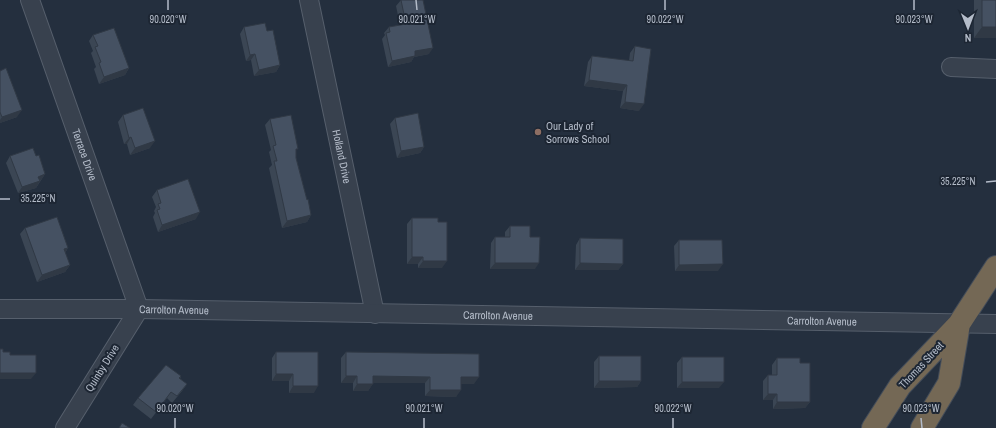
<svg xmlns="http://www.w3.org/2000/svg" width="996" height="428" font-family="'Archivo Narrow',sans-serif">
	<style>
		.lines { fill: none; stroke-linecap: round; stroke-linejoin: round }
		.minor-casing { stroke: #565f6c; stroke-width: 20 }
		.highway-casing { stroke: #434c59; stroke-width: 24 }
		.minor { stroke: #38414e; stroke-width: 18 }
		.highway { stroke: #746855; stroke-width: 22 }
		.wall { fill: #3b4654 }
		.shaded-wall { fill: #303945 }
		.building { fill: #455162; stroke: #303945 }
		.ticks { fill: none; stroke: #b4bcc9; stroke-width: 1.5 }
		.education-dot { fill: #8d6e63; stroke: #1d2633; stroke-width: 1.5 }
		.labels { text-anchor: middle; stroke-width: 4; stroke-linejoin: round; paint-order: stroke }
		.poi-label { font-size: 11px; fill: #b4bcc9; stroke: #1d2633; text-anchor: start }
		.street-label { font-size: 11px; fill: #b4bcc9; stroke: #1d2633 }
		.ticks-label { font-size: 10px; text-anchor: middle; fill: #b4bcc9; stroke: #1d2633; stroke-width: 4; stroke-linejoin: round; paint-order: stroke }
	</style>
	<rect width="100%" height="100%" fill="#242f3e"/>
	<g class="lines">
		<g class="minor-casing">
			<g id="minor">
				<path id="s1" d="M30,0L139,309L65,428"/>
				<path id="s2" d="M309,0L375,314"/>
				<path d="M951,67L996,69"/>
				<path id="s3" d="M0,309H139L996,324"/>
			</g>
		</g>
		<g class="highway-casing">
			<path id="highway" d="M873,428L900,386L959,324L996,267
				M922,428L949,383L959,324"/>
		</g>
		<use href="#minor" class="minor"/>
		<use href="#highway" class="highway"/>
	</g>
	<path class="wall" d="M401,0L429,54L414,57L411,62L388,67L382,39L385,35L384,33L389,27L400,25L396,6Z
		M974,0H996V38H974Z
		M244,27L267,31L280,65L276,72L254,76L251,60L246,61L240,34Z
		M93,35L129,68L125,75L99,84L94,69L96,67L91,53L93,51L89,41Z
		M635,46L639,111L620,108L623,91L584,86L588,62L592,56L629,61L630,53Z
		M0,71L17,117L0,123Z
		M123,115L150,148L130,155L127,144H124L118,122Z
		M395,118L424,147L420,153L397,158L390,124Z
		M270,119L296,152V158L307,200L311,215L307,222L282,228L269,168L272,165L269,152L271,150L265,125Z
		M10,156H36L45,174L36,188L18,193L6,163Z
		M157,190L196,219L158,232L153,217L155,213L154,211L156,207L152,197Z
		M412,218L442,268H418V264H407V224Z
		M510,226L530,237L535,269H490L491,243L495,237H505V232Z
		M25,228L68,248L65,253L70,265L65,272L37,282L20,234Z
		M580,238L623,264L618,270H575L576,245Z
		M679,240L718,271H675L674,246Z
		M276,352L314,393H289V381H272V358Z
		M346,352L474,384H461L456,397L425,396V383H373L368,391H353V383H341V358Z
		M599,356L641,381L637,387L594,388V362Z
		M682,357L719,388H677V363Z
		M777,358L800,363L810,402L805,408L773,409V400H763V381L768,375H772V365Z
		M181,376L180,379L187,384L182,391L172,403L167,398L151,419L133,405L138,398Z"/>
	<path class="shaded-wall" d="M982,27H996V38H974Z
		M433,48L429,54L414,57L411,62L388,67L392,61L415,51Z
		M255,54L251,60L246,61L250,55Z
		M280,65L276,72L254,76L259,70Z
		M129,68L125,75L99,84L104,77Z
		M589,80L627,85L623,91L584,86Z
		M625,102L644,104L639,111L620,108Z
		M22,110L17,117L0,123V120L2,117Z
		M131,137L127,144H124L129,138Z
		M155,141L150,148L130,155L135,148Z
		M424,147L420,153L397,158L401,151Z
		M45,174L41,180L34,183L38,177Z
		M40,181L36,188L18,193L22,187Z
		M200,212L196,219L158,232L162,225Z
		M311,215L307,222L282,228L287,221Z
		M68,248L64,254V249Z
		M412,257H423L418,264H407Z
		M423,261H447L442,268H418Z
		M495,263H539L535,269H490Z
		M580,263L623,264L618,270H575Z
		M723,264L718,271H675L679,265Z
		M70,265L65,272L37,282L42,275Z
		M0,373H36L31,379H0Z
		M276,374H293L289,381H272Z
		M346,376H357L353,383H341Z
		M373,376L430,377L425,383H368Z
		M461,377H479L474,384H456Z
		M599,381H641L637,387L594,388Z
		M682,382H724L719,388H677Z
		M357,384H373L368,391H353Z
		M293,386H318L314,393H289Z
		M430,390H461L456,397L425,396Z
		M768,394H777L773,400H763Z
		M777,402H810L805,408L773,409Z"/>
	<path class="building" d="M401,0H423L433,48L415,51V56L392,61L386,33L390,32L389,27L406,24Z
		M982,0H996V27H982Z
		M265,23L267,31L273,30L280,65L259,70L255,54L250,55L244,27Z
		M114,28L129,68L104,77L99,63L101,62L95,47L98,46L93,35Z
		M635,46L651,49L644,104L625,102L627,85L589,80L592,56L633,61Z
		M6,68L22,110L2,117L0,112V71Z
		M143,108L155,141L135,148L131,137L129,138L123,115Z
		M418,113L424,147L401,151L395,118Z
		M291,115L298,149H296V158L307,200L308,199L311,215L287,221L274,161H277L273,146L276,145L270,119Z
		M33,148L36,156L39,155L45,174L38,177L40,181L22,187L10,156Z
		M188,179L200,212L162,225L157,210L160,209L158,204L161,203L157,190Z
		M57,217L68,248L64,249L70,265L42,275L25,228Z
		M412,218H438V222H447V261H423V257H412Z
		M510,226H530V237H540L539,263H495V237H510Z
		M580,238L623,239V264L580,263Z
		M679,240H722L723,264L679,265Z
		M0,349H3V352H10V355H36V373H0Z
		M276,352H318V386H293V374H276Z
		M346,352L479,354V377H461V390H430V377L373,376V384H357V376H346Z
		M599,356H641V381H599Z
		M682,357H724V382H682Z
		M777,358H800V363H810V402H777V394H768V375H777Z
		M166,365L181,376L179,378L187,384L177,396L171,392L156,412L138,398Z
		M122,423L130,428H119Z"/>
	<path class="ticks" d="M168,0V10M416,0L417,10M665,0V10M914,0V10M986,182L996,181M0,199H10M175,418V428M424,418V428M673,418V428M921,418L922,428"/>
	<circle class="education-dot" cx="538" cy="132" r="4"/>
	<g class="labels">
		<g class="poi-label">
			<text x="546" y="130">Our Lady of<tspan x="546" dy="13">Sorrows School</tspan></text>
		</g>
		<g class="street-label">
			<text dy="4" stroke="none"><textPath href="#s1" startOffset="164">Terrace Drive</textPath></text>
			<text dy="4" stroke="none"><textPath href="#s2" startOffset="160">Holland Drive</textPath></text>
			<text dy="4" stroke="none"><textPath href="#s3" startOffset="174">Carrolton Avenue</textPath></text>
			<text dy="4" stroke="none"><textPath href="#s3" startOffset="498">Carrolton Avenue</textPath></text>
			<text dy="4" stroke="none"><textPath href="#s3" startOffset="822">Carrolton Avenue</textPath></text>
			<text transform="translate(921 365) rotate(-47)" y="4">Thomas Street</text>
			<text transform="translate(102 368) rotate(-58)" y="4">Quinby Drive</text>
		</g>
	</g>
	<g class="ticks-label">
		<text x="168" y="23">90.020°W</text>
		<text x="417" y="23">90.021°W</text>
		<text x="665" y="23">90.022°W</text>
		<text x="914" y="23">90.023°W</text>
		<text x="958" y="185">35.225°N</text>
		<text x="38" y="202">35.225°N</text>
		<text x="175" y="412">90.020°W</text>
		<text x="424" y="412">90.021°W</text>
		<text x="673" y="412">90.022°W</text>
		<text x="921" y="412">90.023°W</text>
	</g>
	<g transform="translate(968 28) rotate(179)" stroke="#1d2633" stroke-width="3" paint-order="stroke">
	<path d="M0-3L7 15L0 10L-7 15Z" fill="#b4bcc9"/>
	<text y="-6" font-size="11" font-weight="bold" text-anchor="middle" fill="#b4bcc9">N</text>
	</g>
</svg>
